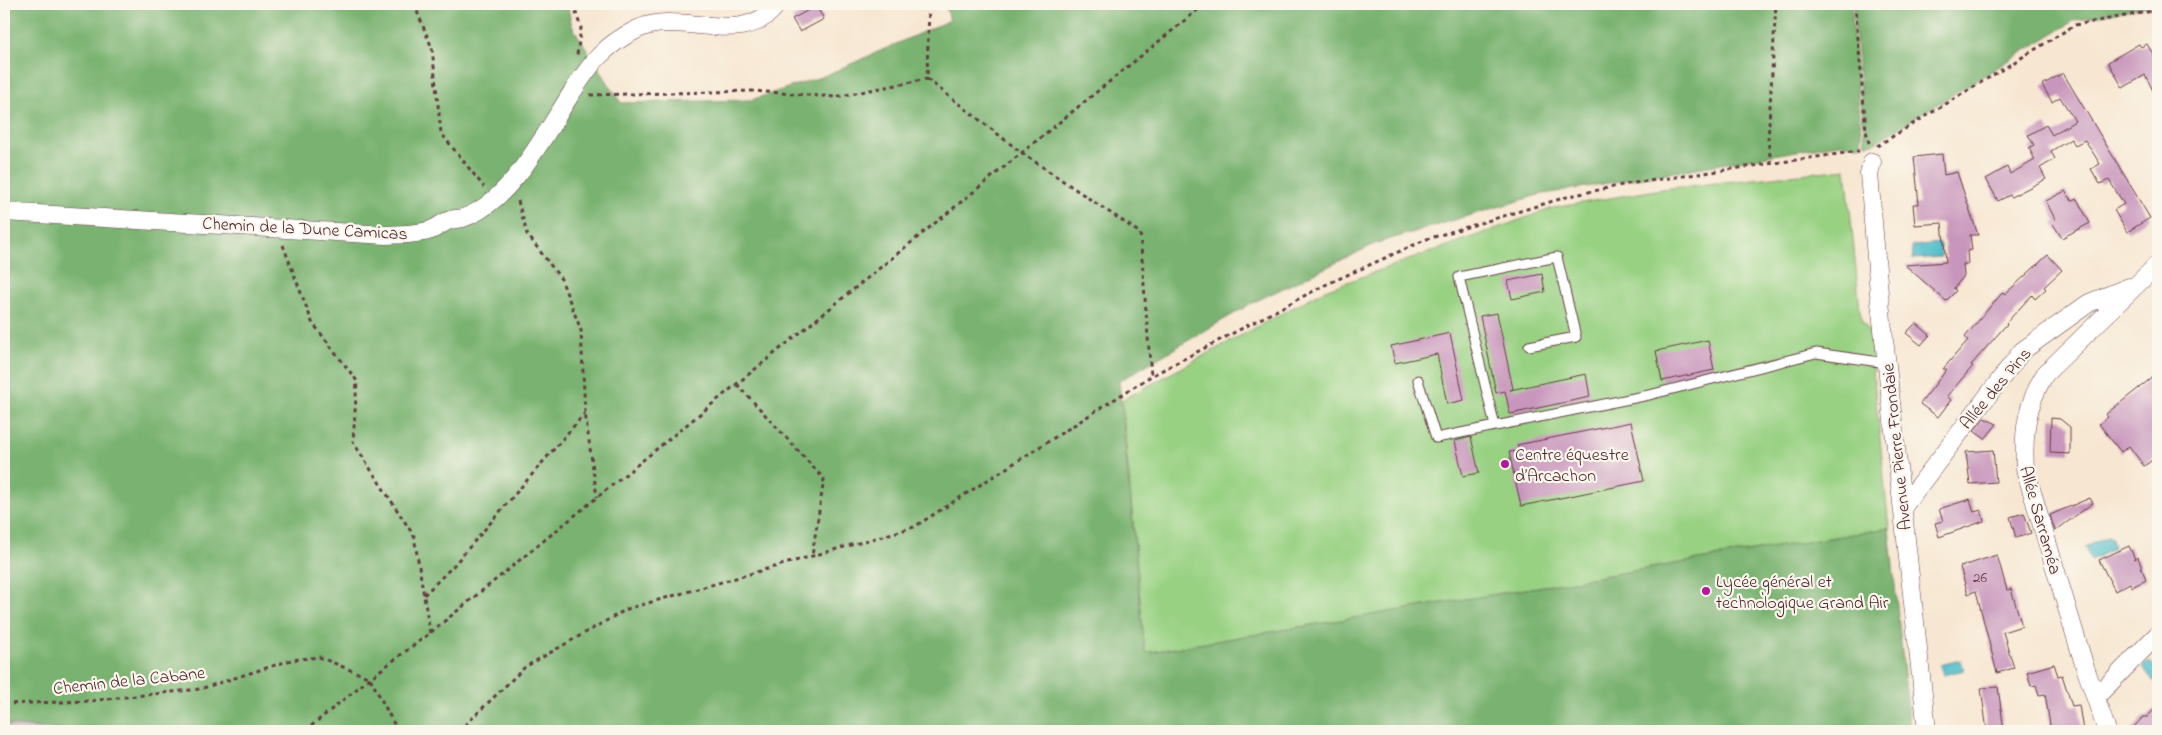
<svg xmlns="http://www.w3.org/2000/svg" width="2162" height="735" font-family="'Indie Flower',sans-serif">
	<style>
		.industrial { fill: #d2bdc8 }
		.green { fill: #99d183; stroke: #727857 }
		.forest { fill: #7ab371; stroke: #62694e }
		.water { fill: #51becb; stroke: #4e6e7b }
		.building { fill: #c895bc }
		.lines { fill: none; stroke-linecap: round; stroke-linejoin: round }
		.service-casing { stroke: #643d44; stroke-width: 11 }
		.minor-casing { stroke: #643d44; stroke-width: 19 }
		.path { stroke: #643d44; stroke-width: 3; stroke-dasharray: 4 4; stroke-linecap: butt }
		.service { stroke: #fff; stroke-width: 9 }
		.minor { stroke: #fff; stroke-width: 18 }
		.poi-dot { fill: #b5179e; stroke: #fbf7ec; stroke-width: 2 }
		.labels { text-anchor: middle; stroke-width: 4.5; stroke-linejoin: round; paint-order: stroke }
		.number-label { font-size: 15px; fill: #6a3c4f }
		.street-label { font-size: 18px; fill: #4a1f2b; stroke: #fbf7ec }
		.poi-label { font-size: 18px; fill: #4a1f2b; stroke: #fbf7ec; text-anchor: start }
	</style>
	<rect width="100%" height="100%" fill="#fbf7ec"/>
	<filter id="ink" filterUnits="userSpaceOnUse"><feTurbulence type="fractalNoise" baseFrequency=".02" numOctaves="2"/><feDisplacementMap in="SourceGraphic" scale="10" xChannelSelector="R" yChannelSelector="G"/><feConvolveMatrix kernelMatrix="1 2 1 2 8 2 1 2 1" color-interpolation-filters="sRGB"/></filter>
	<filter id="wash" filterUnits="userSpaceOnUse"><feTurbulence type="fractalNoise" baseFrequency=".0096" numOctaves="4" result="noise"/><feDisplacementMap in="SourceGraphic" scale="20" xChannelSelector="R" yChannelSelector="G"/><feGaussianBlur stdDeviation="1.12" result="paint"/><feColorMatrix in="noise" values="0 0 0 0 0 0 0 0 0 0 0 0 0 0 0 0 0 1.4 0 .05"/><feComposite in="paint" operator="in"/></filter>
	<g filter="url(#wash)">
		<rect width="100%" height="100%" fill="#f7e7d2"/>
		<path class="industrial" d="M4,725L85,731H4Z"/>
		<path class="green" d="M1846,169L1861,320L1869,331L1889,528L1145,653L1122,400L1325,290L1553,208L1662,189Z"/>
		<path class="forest" d="M4,4H567L572,26L621,103L751,100L824,76L950,20L945,4H1851L1862,145L1838,144L1538,195L1377,243L1254,302L1119,381L1145,653L1889,528L1910,731H85L4,725Z
			M1853,4H2158L2075,20L1874,143L1865,144Z"/>
		<path class="water" d="M1940,243L1941,257L1913,259L1912,246Z
			M2107,537L2111,538L2114,546L2113,549L2091,560L2085,547Z
			M1961,660L1964,670L1943,675L1940,665Z
			M2149,661L2158,669V685L2142,668Z"/>
		<g id="blocks">
			<path class="building" d="M816,6L824,19L800,32L792,19Z
				M2139,44L2141,47L2147,44L2158,62V100L2145,75L2123,88L2108,62Z
				M2063,73L2150,218L2127,232L2114,210L2124,204L2109,180L2100,184L2091,169L2100,164L2085,140L2075,145L2071,139L2051,151L2055,159L2040,168L2046,179L2011,197L2010,195L1998,201L1986,179L2007,167L2010,174L2035,160L2029,148L2034,145L2028,135L2046,125L2052,135L2075,121L2060,97L2052,102L2042,85Z
				M1942,154L1944,175L1957,172L1978,235H1970L1972,250L1967,251L1968,264H1963L1964,276L1954,288L1956,291L1946,301L1905,265L1946,262L1942,223L1915,225L1913,204H1919L1914,157Z
				M2065,191L2072,201L2077,199L2090,223L2062,238L2053,224L2056,221L2046,201Z
				M2048,255L2062,270L2044,287L2046,289L2035,299L2032,295L2006,323L2007,324L1971,365L1973,366L1947,396L1951,400L1938,417L1920,404L1947,369H1943L1968,340L1965,337L1989,308L2003,292L2005,294Z
				M1542,274L1545,292L1512,299L1508,281Z
				M1497,313L1513,389L1510,390L1586,374L1590,397L1510,414L1505,391L1496,393L1480,316Z
				M1916,323L1930,335L1921,345L1906,333Z
				M1450,333L1464,400L1447,404L1437,354L1395,363L1391,346Z
				M1708,340L1714,370L1662,381L1656,351Z
				M2158,373V456L2144,466L2129,446L2121,452L2099,424L2108,417L2106,414Z
				M1984,418L1997,424L1985,439L1974,431Z
				M2051,418L2060,419L2070,427V454L2050,453Z
				M1631,422L1644,481L1521,506L1509,452L1519,451L1517,445Z
				M1471,437L1479,473L1463,476L1455,441Z
				M1993,450L1996,482L1970,484L1966,452Z
				M2090,498L2093,503L2055,531L2050,515Z
				M1970,499L1974,512L1981,510L1984,521L1939,537L1935,523L1943,521L1939,509Z
				M2024,513L2031,533L2016,538L2010,517Z
				M2129,546L2135,559L2138,557L2146,580L2132,587L2130,583L2115,591L2099,560Z
				M1997,555L2007,590L2011,589L2022,626L2003,632L2014,668L1997,673L1976,591L1968,594L1960,567Z
				M2054,664L2058,676L2062,675L2072,706L2079,705L2083,731H2051L2045,694L2039,695L2036,685L2031,686L2027,672Z
				M1998,687L2004,731H1987L1981,688Z
				M2158,705V731H2130L2143,717H2147Z"/>
		</g>
	</g>
	<g filter="url(#ink)">
		<use href="#blocks" fill-opacity="0" stroke="#643d44" stroke-width="1"/>
		<g class="lines">
			<g class="service-casing">
				<path id="service" d="M1418,380L1436,438L1649,395L1816,353L1887,363
					M1495,426L1459,277L1557,257L1576,337L1529,346"/>
			</g>
			<g class="minor-casing">
				<path id="minor" d="M1872,162L1869,174L1879,293L1927,731
					M4,212L386,235C400,234 417,235 431,230C437,228 442,223 448,221C452,219 458,219 463,218C509,203 544,136 569,97C589,66 603,45 638,29C681,9 745,50 777,4
					M1903,507L2022,351L2089,303L2129,287
					M2096,697L2158,634
					M2107,731L2084,664L2025,469C2023,434 2026,405 2045,374L2158,264"/>
			</g>
			<path class="path" d="M414,4L432,48L441,133L484,187
				M573,4L581,28L577,55
				M1855,4L1866,131L1870,147
				M927,79L1022,153L1140,233L1151,376
				M590,95L753,91L835,97L927,79L929,4
				M1877,146L2075,25L2158,10
				M1771,164L1768,140L1776,4
				M518,201L527,234L561,279L581,330L585,413L597,497
				M283,245L312,322L357,381L353,442L414,536L430,633
				M737,384L824,479L812,556
				M424,595L454,565L585,413
				M4,704L89,701L200,689L291,660L319,657L370,678L394,724L396,731
				M305,731L370,678L430,633L1205,4
				M459,731L525,667L627,609L914,527L1151,376L1325,285L1427,239L1570,196L1627,184L1859,151"/>
			<use href="#service" class="service"/>
			<use href="#minor" class="minor"/>
		</g>
	</g>
	<g class="poi-dot">
		<circle cx="1505" cy="464" r="5"/>
		<circle cx="1706" cy="591" r="5"/>
	</g>
	<g class="labels">
		<g class="number-label">
			<text x="1980" y="582">26</text>
		</g>
		<g class="street-label">
			<text transform="translate(305 228) rotate(3)" y="6">Chemin de la Dune Camicas</text>
			<text transform="translate(1995 388) rotate(-50)" y="6">Allée des Pins</text>
			<text transform="translate(1896 447) rotate(-96)" y="6">Avenue Pierre Frondaie</text>
			<text transform="translate(2041 520) rotate(74)" y="6">Allée Sarraméa</text>
			<text transform="translate(129 680) rotate(-6)" y="6">Chemin de la Cabane</text>
		</g>
		<g class="poi-label">
			<text x="1515" y="460">Centre équestre<tspan x="1515" dy="21">d’Arcachon</tspan></text>
			<text x="1716" y="587">Lycée général et<tspan x="1716" dy="21">technologique Grand Air</tspan></text>
		</g>
	</g>
	<rect width="2162" height="735" fill="none" stroke="#fbf7ec" stroke-width="20"/>
</svg>
